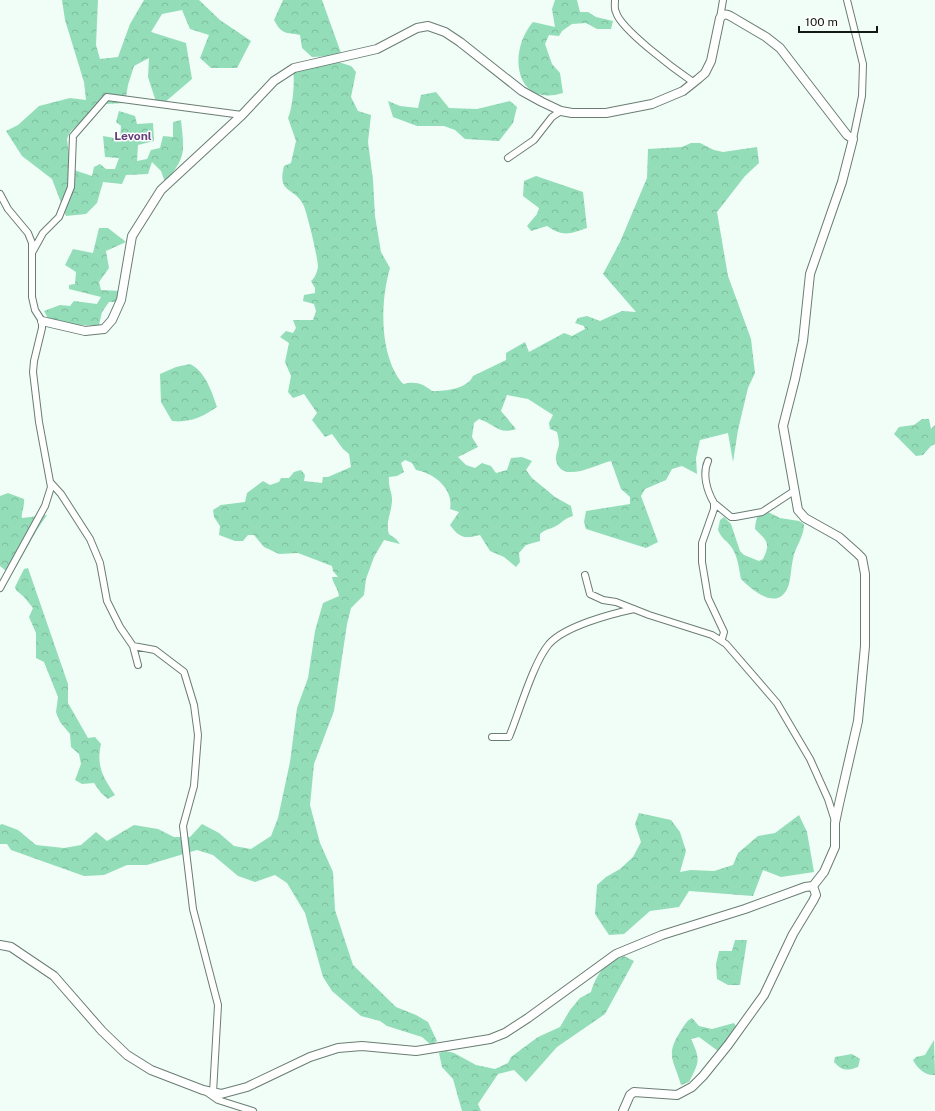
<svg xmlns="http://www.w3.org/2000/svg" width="935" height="1111" font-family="'Public Sans',sans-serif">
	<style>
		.forest { fill: url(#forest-crowns) }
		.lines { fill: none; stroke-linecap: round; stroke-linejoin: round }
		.street-casing { stroke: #6a7d73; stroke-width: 8 }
		.secondary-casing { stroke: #6a7d73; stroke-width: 10 }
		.street { stroke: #fff; stroke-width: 6 }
		.secondary { stroke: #fff; stroke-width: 8 }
		.labels { text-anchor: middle; stroke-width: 3; stroke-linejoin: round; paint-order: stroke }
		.quarter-label { font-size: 12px; font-weight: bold; fill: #65407a; stroke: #fff }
	</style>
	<defs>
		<pattern id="forest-crowns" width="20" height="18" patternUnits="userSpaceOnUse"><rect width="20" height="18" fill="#93ddb9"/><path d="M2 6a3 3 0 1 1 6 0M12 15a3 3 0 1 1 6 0" fill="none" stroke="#7ebd9e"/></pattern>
	</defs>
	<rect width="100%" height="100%" fill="#f1fef7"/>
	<path class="forest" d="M62,0H98L96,45L100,59L118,57L130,24L144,0H199L220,20L251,41L237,68H211L200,58L209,35L190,29L182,10L162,14L151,32L186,43L192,79L158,108L148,77L149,58L134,66L128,85L125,103L104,104L87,116L70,132L67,139L71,169L92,176L94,167L100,164L106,169H115L119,158L105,157L103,136L120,139L121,126L116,122L119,111L135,116L137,124L153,123L154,141L138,145L137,161L147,159L151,150L160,148L163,136L173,137V122L181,120C184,151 187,157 165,182L161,171L152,162L148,174L126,175L122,184L103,182L97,203L86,214L66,216L52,179L22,156L6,131L18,125L39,106L70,98L86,100L84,82L65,20Z
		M283,0H322L341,53L333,56L312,57L302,48L300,35C285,32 282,35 274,20Z
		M555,0H577L580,12H588L596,17L613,21L611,29H597L586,23L572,24L562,31L559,36L549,35L545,44L552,64L560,73L563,93C515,108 507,52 533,22L555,27L552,9Z
		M332,60L351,66L356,72L351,97L358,111L371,115L368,142L373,180L375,216L381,252L390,268C380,302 379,356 403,384C416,381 422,383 432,391C446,391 467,389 473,376L506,360V353L525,342L529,352L564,333L572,336L585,329L584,326L575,323L578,318L587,316L600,321L622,311L636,312L603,274L620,242L647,178L648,149L682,147L691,143H700L714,150L723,152L757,147L759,163L745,176L717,212L728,276L751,339L755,373L748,388L738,430L733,462L728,433L700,440L696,458L697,474L682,466L672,469L666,480L645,489L641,496L658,542L646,548L586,529L584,522L586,511L630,504V497L621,489L611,461C597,464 561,485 556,460C555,455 558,450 559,445C559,441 558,436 557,432L550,429L549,423L553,415L528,399L507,395L501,411L516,429C498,435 495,424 479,419L474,423L472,437L478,447L458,457L466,465L475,468L482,463L491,466L496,473L507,470L511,458L522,457L532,461L526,470L532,478L555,497L571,506L573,516C563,519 561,524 554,527C548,530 545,529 540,534V541L526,545L519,553L520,562L516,567L504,557L490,551L480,535C465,539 459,538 450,525L459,512L450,509C454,489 434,473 416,470L412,463L405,460L401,463L404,472L397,476L389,477C388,486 392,492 392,499C392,513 385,521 389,534L396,539L400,544L384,540L374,557L366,579L364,595L351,608L347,624L334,711L314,764L310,805L320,843L333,872L335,910L353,965L396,1007L416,1015L428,1022L437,1041L431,1045L422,1037L387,1026L380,1021L361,1016L332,991L323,977L305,913L287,883L275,875L255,882L238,876L213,855L197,850L147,865H127L104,875L84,876L11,850L7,844H0V825L2,824L18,830L36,845L64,848L81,845L96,832L107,841L134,825L158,829L174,837H190L202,824L219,833L234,846L251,849L271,836L278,818L290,762L297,708L308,678L315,631L323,603L339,596C338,588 333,584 332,577H338L333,571L332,566L298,553L279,554L264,547L254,535H248L243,541H235L219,535L220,526L214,517L213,510L221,505L245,502L247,493L263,481L270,485L279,482L281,478H289L294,472L301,470L305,475L304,481L322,483L323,477H328L351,467L349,454L343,449L332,434L325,437L312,420L317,413L304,394L293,398L288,392L291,376L285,362L289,343L280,337L286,331L293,333L296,328L293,320H313L316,311L314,304L303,301L304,295L315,293V288L311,281C315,278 317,272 318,267C318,258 307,212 303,204C293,186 277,194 284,166L291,163L296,141L288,118C293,107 295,80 293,69Z
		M436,92L449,108L477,109L510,101L517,107L513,123L499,141L465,139L455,130L444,126H417L393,117L388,101L400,106L418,108L421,95Z
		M536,176L583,192L587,228C570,234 563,237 547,226L531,231L527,226L537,214L539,208L523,196L524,181Z
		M99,228H108L126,242L106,251L109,268L99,282L101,290L121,291L119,302H109L102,312L99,325L52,326L44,311L60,305L70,306L74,301L97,304L101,297L69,289V285L75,284L76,272L65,265L73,249L93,253Z
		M190,364C205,371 212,392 217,407C202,417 190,423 172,421L161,402L160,374L176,367Z
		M922,419H929L931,429L935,425V444L931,446L923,455L916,456L894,434L899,427L914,425Z
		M8,493L24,499C25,506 21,512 22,518L47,515C33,534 24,555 11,575L0,566V496Z
		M766,511L780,518L799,521L804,524C804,538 795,546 793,559C791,567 791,576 789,584C780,613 754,592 741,579C739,569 738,557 732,548C728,541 722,540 718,530L720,520L724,517L731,524L740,551L744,555L759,561L763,559C771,543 767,541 755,529C756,519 756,516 766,511Z
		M28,568L68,684V703L88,738L95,737L101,744C96,766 103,777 115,795L108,799L101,793L94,783L82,784L75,780L81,764L79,754L71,747L70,734L60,722L56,712L58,697L44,662L36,658V633L29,617L33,608L24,597L16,590L15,587L24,569Z
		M639,813L671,820L680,832L686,851L680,872L691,870L714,871L733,865L738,853L758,836L775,833L799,815L807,832L814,872L781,877L763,870L753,896L689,891L679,907L650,911L624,934L609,935L595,914L597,885L606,877L620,869L633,857L641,842L635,824Z
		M735,940H747L740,985H728L717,979L716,964L719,951H732Z
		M624,956L634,961L605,1014L557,1047L526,1082L514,1070L498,1074L478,1104L481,1111H462L453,1079L442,1067L439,1053L446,1051L454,1053L476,1065L495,1069L508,1063L511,1057L538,1037L560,1027L570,1010L580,998L591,992C597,973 605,962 624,956Z
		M692,1018L699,1026L712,1029L734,1023L737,1028L718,1051L699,1037L691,1039C701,1060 699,1062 689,1082L681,1085C674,1060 665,1056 680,1032C684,1026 686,1021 692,1018Z
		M934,1040L935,1075C925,1076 917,1068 913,1060L916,1057L925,1055Z
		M852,1054L860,1059L858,1067C847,1071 842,1071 834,1062L835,1057Z"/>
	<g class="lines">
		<g class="street-casing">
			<path id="street" d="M615,0C615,4 614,9 616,12C620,29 677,71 693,82
				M847,0L863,64L862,96L853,139
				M720,18L723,0
				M508,158L534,140L552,117L561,111
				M0,194L8,209L28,233L32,243V297L35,310L42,321V328L34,361L33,372L39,422L51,487L45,506L0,588
				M33,251L43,233L59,217L71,187L73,136L107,97L242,115
				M708,461C702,474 707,491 714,503
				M51,483L61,494L90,539L100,563L107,601L120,627L133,646L138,665
				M585,575L590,594L603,600L616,602L649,615L712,635L726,644L777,703L810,759L828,799L835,821
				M722,639L724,632L708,598L702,562V543L714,509V503L731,517H735L762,512L794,491
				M133,646L155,650L184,672L194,705L198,735L194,786L183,826L193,909L218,1005L213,1093
				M492,737H509C519,713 533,663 549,644C565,626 611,614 634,609
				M208,1093L218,1100L253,1111"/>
		</g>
		<g class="secondary-casing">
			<path id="secondary" d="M42,321L85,331L104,329L112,320L121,300L132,236L161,190L242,115L274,81L294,68L377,49L417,28L428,26L445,32L460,42L522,91L542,102L561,111L572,113H606L652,104L683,91L698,79L705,73L711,61L720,18C724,13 727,14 732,17L766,37L780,48L847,135L853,139L842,182L810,274L803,341L795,379L783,426L798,510L805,518L839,537L857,553L862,558L865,574V646L858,721L839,804L835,823V847L824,872L813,886
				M0,945L11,947L54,976L102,1031L127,1055L151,1070L203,1090L221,1094L247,1087L310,1057L338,1048L362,1046L416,1051L490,1039L505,1033L528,1018L616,954L662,935L745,909L805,887L813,886
				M623,1111L630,1095L634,1092L677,1095L692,1087L703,1076L728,1045L764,995L793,934L813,901L816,895L813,886"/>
		</g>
		<use href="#street" class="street"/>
		<use href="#secondary" class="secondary"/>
	</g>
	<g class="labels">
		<g class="quarter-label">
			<text x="133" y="140">Levonl</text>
		</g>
	</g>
	<path d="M799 26v6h78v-6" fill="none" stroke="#121915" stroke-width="2"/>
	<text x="805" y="26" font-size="12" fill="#121915" stroke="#ffffff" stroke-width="3" paint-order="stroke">100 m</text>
</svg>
